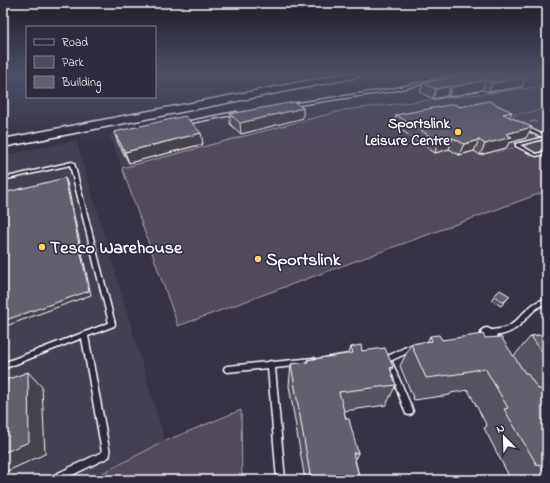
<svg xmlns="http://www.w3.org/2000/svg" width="550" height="483" font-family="'Indie Flower',sans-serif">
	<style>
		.built { fill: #444051 }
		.green { fill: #514c5c; stroke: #a8a6ae }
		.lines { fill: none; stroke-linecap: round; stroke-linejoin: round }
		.service-casing { stroke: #fff; stroke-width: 3 }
		.minor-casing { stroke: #fff; stroke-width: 3 }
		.motorway-casing { stroke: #fff; stroke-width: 3 }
		.path-far1 { stroke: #fff; stroke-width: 1; stroke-dasharray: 0.5 1.5; stroke-linecap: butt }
		.path { stroke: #fff; stroke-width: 1.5; stroke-dasharray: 0.5 2; stroke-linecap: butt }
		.service { fill: #2f2a3d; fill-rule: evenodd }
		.minor { fill: #2f2a3d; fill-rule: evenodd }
		.motorway { fill: #2f2a3d; fill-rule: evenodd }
		.wall { fill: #55525e; stroke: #fff }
		.shaded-wall { fill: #45424c; stroke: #fff }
		.building { fill: #635f6d; stroke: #fff }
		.poi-dot { fill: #ffd166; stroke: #2f2a3d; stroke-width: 1.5 }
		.labels { text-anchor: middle; stroke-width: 3; stroke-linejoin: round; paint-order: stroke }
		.far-poi-label { font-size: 15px; font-weight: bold; fill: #fff; stroke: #2f2a3d; text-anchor: end }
		.poi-label { font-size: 18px; font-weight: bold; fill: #fff; stroke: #2f2a3d; text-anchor: start }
	</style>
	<rect width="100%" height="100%" fill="#373345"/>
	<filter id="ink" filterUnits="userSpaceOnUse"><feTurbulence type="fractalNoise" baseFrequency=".025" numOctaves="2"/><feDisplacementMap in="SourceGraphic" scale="8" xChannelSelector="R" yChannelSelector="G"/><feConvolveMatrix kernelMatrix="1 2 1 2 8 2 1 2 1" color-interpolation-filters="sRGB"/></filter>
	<g filter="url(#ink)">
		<path class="built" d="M453,74H521L547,84V86L344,110L122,168L109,135L243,108L392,87Z
			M76,140L165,441L89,480H3V156Z"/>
		<path class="green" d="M547,86V191L178,326L122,168L344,110Z
			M241,410L242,480H89L165,441Z"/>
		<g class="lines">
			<g class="service-casing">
				<path id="service" d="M460,74H464L392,91L291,106L290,105L291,104L392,89Z
					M236,112H237V114L185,124L183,123L185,122Z
					M525,127H527L539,133L547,135V138L520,145L536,154L547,151V153L536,156L516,146V144L545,137L537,135L525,129Z
					M72,162L74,163L115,324L114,326L88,336L110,454L109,457L62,480H49L50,477L102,452L82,338L3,369V363L109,323L70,165L3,180V178Z
					M547,299V303C526,310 524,331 500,335C495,335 491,336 487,335L486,333L487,331C494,329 502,330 509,326C517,322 522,313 530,307C535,302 541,300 547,299Z
					M414,344L416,345L417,347L416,349L390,361L392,362L413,411L412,414L409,415L406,414L405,411L387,364V362L383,363L381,362L380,360L381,358L390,355L404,348Z
					M314,358L316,359L317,361L316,363L314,364L275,368L285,480H277L268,368L227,372L225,371L224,369L225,367L227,366L268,362L271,361L273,362Z"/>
			</g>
			<g class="minor-casing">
				<path id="minor" d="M487,328C495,330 500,342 504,349L502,353L497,355C489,352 484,341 481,333L483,329Z"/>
			</g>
			<g class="motorway-casing">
				<path id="motorway" d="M344,74H363L358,77L3,147V139Z"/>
			</g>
			<path class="path-far1" d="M513,119L514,115L547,109
				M531,122L536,121"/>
			<path class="path" d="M530,122L536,121
				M497,152L513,148"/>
			<use href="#service" class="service"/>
			<use href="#minor" class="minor"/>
			<use href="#motorway" class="motorway"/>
		</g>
		<path class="wall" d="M466,74L522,87L488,92L482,90L449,97L447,96L433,99L420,92L423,83Z
			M460,107L509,117L526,138L509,143L506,148L480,155L474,151L459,155L449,149L435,153L394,125L396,115Z
			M303,108V118L241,134L230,124V114Z
			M114,132L203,144L129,163L118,143Z
			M494,296H510L501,306L491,300Z
			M547,334V480H511L484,428L487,426L468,390L451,393L450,395L414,400L400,366L411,344L427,342L430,336L442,340L485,338L514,356L531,336Z
			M351,347L362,351L393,367L391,371L396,385L386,405L344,411L346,419L358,453L355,459L360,480H305L289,386L291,364L307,362V360L349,353Z"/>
		<path class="shaded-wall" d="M526,77L522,87L488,92L492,83Z
			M486,80L482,90L449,97L452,87Z
			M450,86L447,96L433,99L436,89Z
			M303,108V118L241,134L240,123Z
			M512,112L507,122L503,114Z
			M532,127L526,138L509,143L506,148L480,155L485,144L506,134Z
			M201,133L203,144L129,163L125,152Z
			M453,138L449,149L435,153L438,141Z
			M479,140L474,151L459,155L464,144Z
			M65,178L67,182L91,295L3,327V321Z
			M28,372L42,387L45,454L3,473V453Z"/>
		<path class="building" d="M466,74H517L526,77L492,83L486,80L452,87L450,86L436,89L423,83Z
			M489,101L512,112L503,114L532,127L506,134L512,137L485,144L479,140L464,144L453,138L438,141L396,115L454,104L460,107Z
			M294,102L303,108L240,123L230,114Z
			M185,116L201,133L125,152L114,132Z
			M65,178L89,291L3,321V193Z
			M500,290L510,296L504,302L494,296Z
			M483,334L485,338L501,337L525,373H527L538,389H542L547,396V475L540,464L537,465L504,409L508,408L485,368L464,372L465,373L426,378L411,344L432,341L430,336L439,335L442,340Z
			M547,334V359L531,336Z
			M361,345L362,351L385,348L393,367L390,368L396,385L339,392L346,419H349L358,453H353L360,480H311L291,364L308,362L307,360L353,353L351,347Z
			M28,372L29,442L3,453V381Z"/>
	</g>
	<linearGradient id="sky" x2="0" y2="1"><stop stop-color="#1e1c26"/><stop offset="0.52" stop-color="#4d5068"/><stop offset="1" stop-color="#4d5068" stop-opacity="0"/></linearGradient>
	<rect width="550" height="142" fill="url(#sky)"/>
	<g class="poi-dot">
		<circle cx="458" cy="132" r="4"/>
		<circle cx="42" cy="247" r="4"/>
		<circle cx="258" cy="259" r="4"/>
	</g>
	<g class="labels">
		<g class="far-poi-label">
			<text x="450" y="128">Sportslink<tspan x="450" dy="17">Leisure Centre</tspan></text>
		</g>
		<g class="poi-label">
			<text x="50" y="253">Tesco Warehouse</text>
			<text x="266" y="265">Sportslink</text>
		</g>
	</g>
	<rect width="550" height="483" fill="none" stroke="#2f2a3d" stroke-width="16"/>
	<rect x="8" y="8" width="534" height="467" fill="none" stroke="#fff" stroke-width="1.5" filter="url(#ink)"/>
	<rect x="26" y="26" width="130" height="72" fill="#2f2a3d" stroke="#827f8b"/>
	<rect x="34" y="39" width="20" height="6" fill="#2f2a3d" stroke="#827f8b"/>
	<text x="62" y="46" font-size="12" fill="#ffffff">Road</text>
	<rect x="34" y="56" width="20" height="12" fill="#514c5c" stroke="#827f8b"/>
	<text x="62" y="66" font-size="12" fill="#ffffff">Park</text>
	<rect x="34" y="76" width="20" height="12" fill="#635f6d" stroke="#827f8b"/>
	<text x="62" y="86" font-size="12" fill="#ffffff">Building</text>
	<g transform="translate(504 437) rotate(337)" stroke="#2f2a3d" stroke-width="3" paint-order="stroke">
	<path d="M0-3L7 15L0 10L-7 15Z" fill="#ffffff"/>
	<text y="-6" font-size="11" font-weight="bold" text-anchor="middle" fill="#ffffff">N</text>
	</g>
</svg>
